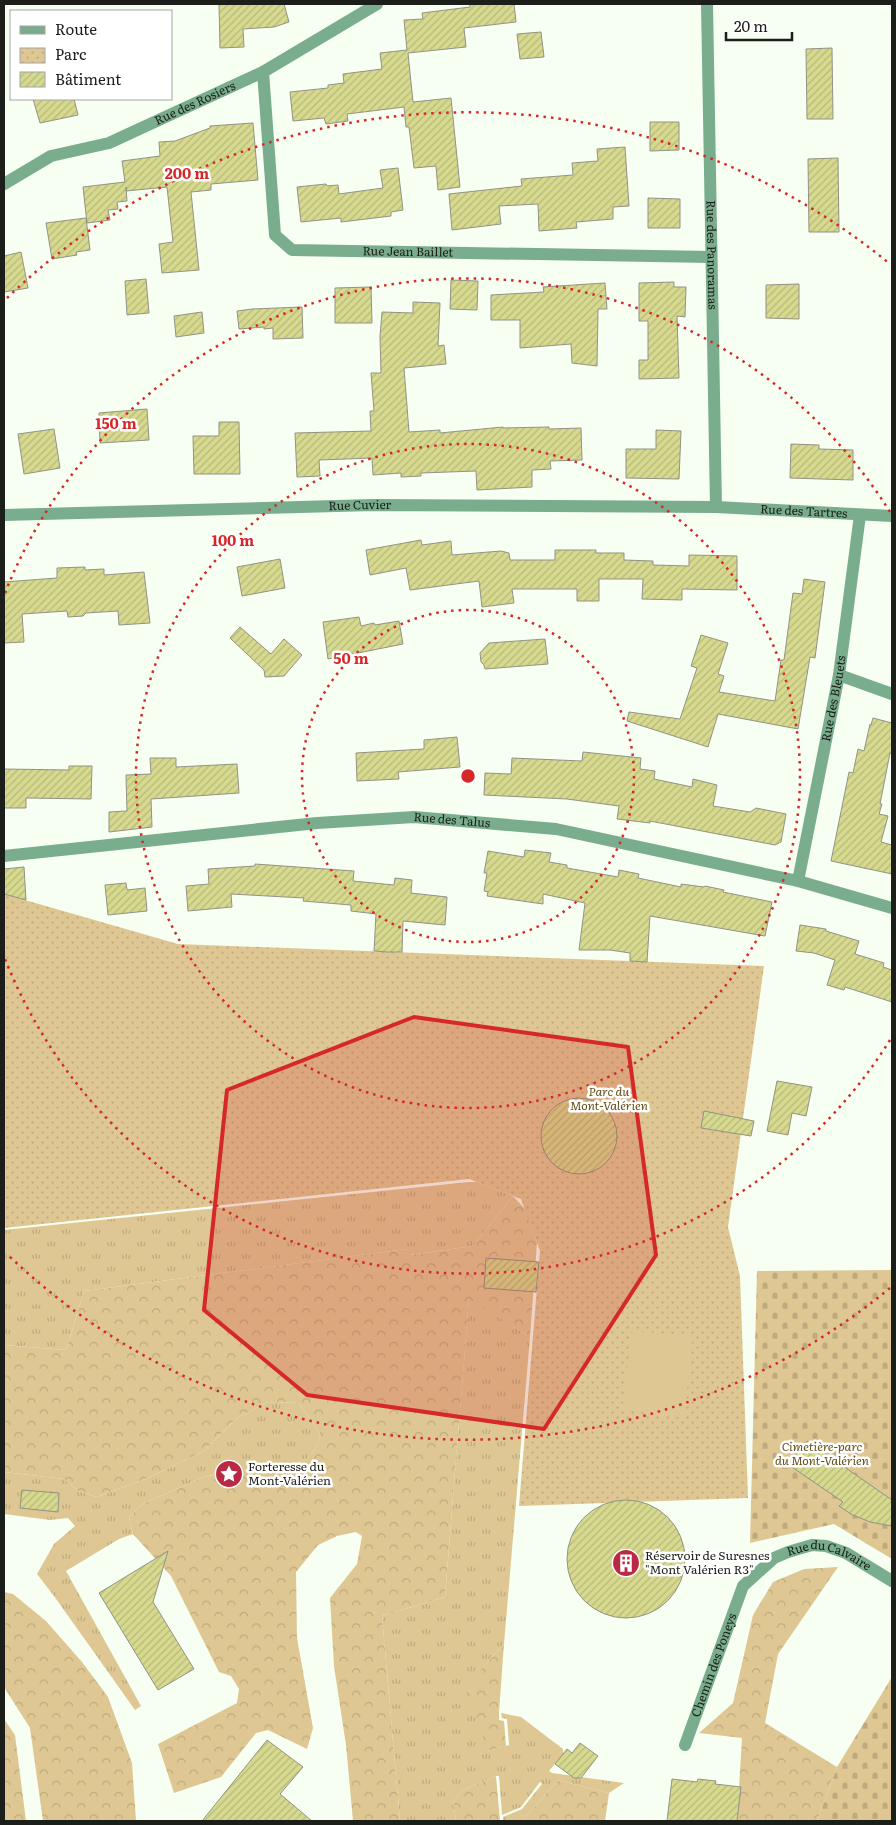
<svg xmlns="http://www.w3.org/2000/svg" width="896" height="1825" font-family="Literata,serif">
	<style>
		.grass { fill: url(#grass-tufts) }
		.forest { fill: url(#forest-crowns) }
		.cemetery { fill: url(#cemetery-stones) }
		.park { fill: url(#park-dots) }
		.pitch { fill: #dec793 }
		.building { fill: url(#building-hatch); stroke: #929386 }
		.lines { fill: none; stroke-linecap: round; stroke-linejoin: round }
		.street { stroke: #79ad8e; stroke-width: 12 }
		.marked { fill: #d62828; fill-opacity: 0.2; stroke: #d62828; stroke-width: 4; stroke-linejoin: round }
		.ring { fill: none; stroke: #d62828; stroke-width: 2.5; stroke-dasharray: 2.5 5 }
		.labels { text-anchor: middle; stroke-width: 5; stroke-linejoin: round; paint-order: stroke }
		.street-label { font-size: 12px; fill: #1b1e19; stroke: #fff }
		.park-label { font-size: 12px; font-style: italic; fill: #65501a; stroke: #fff }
		.poi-label { font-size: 12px; fill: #1b1e19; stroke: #fff; text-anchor: start }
		.centre { fill: #d62828; stroke: #fff; stroke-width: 2.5 }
		.ring-label { font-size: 15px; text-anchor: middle; font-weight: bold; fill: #d62828; stroke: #fff; stroke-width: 5; stroke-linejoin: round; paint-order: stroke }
	</style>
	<defs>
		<pattern id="grass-tufts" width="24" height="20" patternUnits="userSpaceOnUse" patternTransform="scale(1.25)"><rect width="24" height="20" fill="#dec793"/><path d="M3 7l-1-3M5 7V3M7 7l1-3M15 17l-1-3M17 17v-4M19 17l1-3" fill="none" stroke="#beaa7e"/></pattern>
		<pattern id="forest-crowns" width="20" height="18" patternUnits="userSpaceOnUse" patternTransform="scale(1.25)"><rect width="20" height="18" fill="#dec793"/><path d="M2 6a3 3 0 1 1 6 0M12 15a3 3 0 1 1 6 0" fill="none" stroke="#beaa7e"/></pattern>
		<pattern id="cemetery-stones" width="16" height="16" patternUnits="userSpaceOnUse" patternTransform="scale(1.25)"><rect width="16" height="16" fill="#dec793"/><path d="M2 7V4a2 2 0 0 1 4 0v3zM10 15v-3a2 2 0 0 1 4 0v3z" fill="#beaa7e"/></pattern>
		<pattern id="park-dots" width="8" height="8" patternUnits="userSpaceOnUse" patternTransform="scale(1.25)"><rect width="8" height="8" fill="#dec793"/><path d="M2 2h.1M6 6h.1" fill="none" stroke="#beaa7e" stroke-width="1.8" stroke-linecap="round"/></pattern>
		<pattern id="building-hatch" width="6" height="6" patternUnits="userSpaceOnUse" patternTransform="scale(1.25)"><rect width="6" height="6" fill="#d6d98e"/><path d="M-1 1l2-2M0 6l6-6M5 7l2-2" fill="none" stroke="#b7ba7a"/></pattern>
	</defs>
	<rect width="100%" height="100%" fill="#f6fff1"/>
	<path class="grass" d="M469,1182H477L513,1196L473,1246L409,1255L407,1249L84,1291L66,1350L4,1345V1230Z
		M469,1298L530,1337L504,1644L482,1668L487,1751L509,1745L507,1719L502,1718L501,1713L521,1717L563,1749V1754L549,1771L552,1773L624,1783L609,1793L558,1780L522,1821H503V1817L522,1809L542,1784L540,1782L521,1807L502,1815L499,1776H496L463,1790L453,1802L456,1821H400L382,1616L445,1597Z
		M268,1402L299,1403L320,1433L317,1446L307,1459L292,1464L207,1476L144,1503L129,1517L133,1534L119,1539L66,1571L141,1706L135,1710L54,1596L37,1574L54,1544L75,1526L68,1518L50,1520L4,1514V1472L64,1479L78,1491L97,1497L148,1478L204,1451L237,1418Z"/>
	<path class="forest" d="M513,1196L525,1209L537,1243L530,1337L469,1299L445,1597L382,1616L400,1821H353L346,1745L334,1666L330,1598L357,1564L362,1536L356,1532L337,1536L318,1545L296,1572L297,1638L313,1728L307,1749L268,1730L256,1733L221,1777L174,1793L158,1744L237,1703L239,1689L231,1676L219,1672L171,1576L133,1534L129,1517L144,1503L207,1476L292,1464L307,1459L317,1446L320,1433L299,1403L268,1402L237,1418L204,1451L148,1478L97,1497L78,1491L64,1479L4,1472V1345L66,1350L84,1291L407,1249L410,1255L473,1246Z
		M838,1567L778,1654L765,1723L837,1767L817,1821H737L742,1738L699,1733L733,1703L753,1615L773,1582L804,1569Z
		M4,1592L13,1594L46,1621L82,1662L108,1697L132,1763L136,1821H43L30,1728L4,1687Z
		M504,1644L499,1712V1720L504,1721L506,1746L487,1751L469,1690L482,1668Z
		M4,1719L15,1735L26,1821H4Z
		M496,1776L500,1821H456L453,1802L463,1790Z
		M558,1780L609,1793L605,1821H522Z"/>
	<path class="cemetery" d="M892,1270V1559L834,1524L750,1543L757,1271Z
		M892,1677V1821H817L837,1767Z"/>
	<path class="park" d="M4,894L178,944L764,966L728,1227L740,1276L748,1498L519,1506L540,1251L521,1199L469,1179L4,1228Z"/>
	<path class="pitch" d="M632,1331L693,1336L684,1418L622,1409Z"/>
	<path class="building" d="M219,4H284L289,22L274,27L243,29L244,47L220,48Z
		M470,4H514L516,22L464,28L466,47L408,53L413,102L451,98L460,187L438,190L436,166L414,168L409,127H406L404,107L347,114L348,121L326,124L324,118L293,121L290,92L328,88V85L344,83L343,74L382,69L380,53L407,50L404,20L423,19L422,13L470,7Z
		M541,32L544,57L520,59L517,34Z
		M832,48L833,119H807L806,49Z
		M33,99H74L78,115L40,123Z
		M650,122H679V150L650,151Z
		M253,123L258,180L211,184V190L191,192L199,270L162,273L159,244L173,242L167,187L126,191V187L127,201L117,202L118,209L108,210L110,220L87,223L83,187L125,182L122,161L160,156L159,142L175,141L210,128V126Z
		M625,147L629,206L613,207V219L576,222L577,228L539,231L538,204L499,206L501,224L452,230L449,194L522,186L521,179L573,175L572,163L598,161L597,149Z
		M838,158L839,232H809L808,159Z
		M398,168L403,210L391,212V216L341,222V218L301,222L297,187L326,184L327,186L338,185L339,194L383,188L380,170Z
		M648,198L680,199V228H648Z
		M86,218L90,250L76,252L77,255L52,259L46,223Z
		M21,252L28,288L4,292V256Z
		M146,279L149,313L127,315L125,281Z
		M451,280L478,281L477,310L450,309Z
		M674,282V287H686L685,317L677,316L679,378L639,379V360H648V321H639V283Z
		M605,283L607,309H598L597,366L572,363L571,344L520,348V320H491V295L544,292L543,287Z
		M799,284V319L766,318V285Z
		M371,287L372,323H335V288Z
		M413,302L440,303L438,346L444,345L446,364L404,368L409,432L440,430V433L503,427V428L549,427V429L581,428L582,460L550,461L551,469L532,470V487L477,490L476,471L421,473V476L401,477V473L373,475L372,458L319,460L320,476L297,477L295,433L371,431L370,411H374L371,373H381L380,337L382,312L413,313Z
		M302,307L303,338L273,339V328L264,329V327L239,329L237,311L252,309Z
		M202,312L204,333L176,337L174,316Z
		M147,409L149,440L100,443L99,413Z
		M219,422H239L240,474H194L193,436H219Z
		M54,429L60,468L24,474L18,434Z
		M656,430L681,431L679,479L626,478V449H656Z
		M791,444L819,445V449L853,450V480L790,478Z
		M421,540L422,545L451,541L452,555L501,551L509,553L510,560H555V550H596V553H624V560L653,561V565L689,566V555L737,556V590L682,589V600L642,599L643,579H599V601H577V589H512L514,603L482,607L479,581L410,590L406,568L370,575L366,550Z
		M280,559L285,588L242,596L237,567Z
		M85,567V570L104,569V575L144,572L150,623L119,625L118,611L86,613L83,616L68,617L67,611L22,614L24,642L4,643V582L57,578V568Z
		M804,579L825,582L815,658L810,657L798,729L718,714L708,747L627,721L629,712L680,719L697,668L691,666L701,635L728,643L718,674L724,676L719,692L775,701L781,660H784L793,593L802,594Z
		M359,617L361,626L374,623L375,625L399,621L403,644L328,659L323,622Z
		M240,627L271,654L284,639L302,655L284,676L265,677L264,670L230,638Z
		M545,639L548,664L485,669L484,665L481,662L480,653L489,643Z
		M873,718L892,723V753H890L880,804H882L879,814L888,816L881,842L892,845V874L831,861L849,772L853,773L858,749L864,751L870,724L871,725Z
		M457,737L460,767L398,772L399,779L357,781L356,753L424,749V740Z
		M583,752L641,758L640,769L655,771L654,779L692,787L693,779L717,785L713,806L750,812L756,808L786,814L781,842L775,845L650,821V823L617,819L619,806L567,799L484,795L485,773L511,774L512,758L582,761Z
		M150,758H176V767L237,764L239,793L151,799L152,827L109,832V812L127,811L126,775L151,774Z
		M69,766H92L91,799L26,798V808H4V769L69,770Z
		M525,850L551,853L549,862L567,865V868L618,877L619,870L639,874L638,878L681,887V884L704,887L705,886L724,890L723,892L772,902L765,936L650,916L647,962L630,961V953L610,950H579L585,903L543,894V904L487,896L488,892L484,891L487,873H484L488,851L524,857Z
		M255,864L354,871L353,881L394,885L395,878L412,880L411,893L447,897L445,925L403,921L402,952H388L374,951L376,914L351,911V905L303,901L304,898L231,894L232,907L188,911L186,886L209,884L208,869L255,866Z
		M24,867L26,900L4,894V869Z
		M126,883L127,890L145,888L147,911L108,915L105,885Z
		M800,925L826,929V931L859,941L855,954L884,963L883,967L892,970V1002L845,987L844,990L827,985L835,960L814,953L796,951Z
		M777,1081L812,1087L806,1116L792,1113L788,1135L767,1131Z
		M541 1136a38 38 0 1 1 76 0a38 38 0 1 1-76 0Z
		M704,1111L754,1121L751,1136L701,1128Z
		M486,1258L539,1262L536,1292L484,1288Z
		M807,1441L892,1500V1526L870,1522L851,1514L839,1506L843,1502L789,1465L803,1444L804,1445Z
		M22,1490L59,1493L58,1512L20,1508Z
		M567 1559a59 59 0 1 1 118 0a59 59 0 1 1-118 0Z
		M168,1551L153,1602L194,1669L158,1690L99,1593Z
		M267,1740L303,1767L280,1794L312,1821H202Z
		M580,1743L598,1756L581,1778H574L555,1764L567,1749L572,1753Z
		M672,1779L697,1782L698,1779L716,1781L715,1784L741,1787L737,1821H667Z"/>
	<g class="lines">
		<g class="street">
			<path id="s1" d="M707,4L716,507"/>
			<path id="s2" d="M263,72L275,235L292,250L711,257"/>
			<path id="s3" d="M4,184L51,156L109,143L263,72L377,4"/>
			<path id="s4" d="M4,515L373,505L716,507L892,516"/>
			<path d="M839,675L892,694"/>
			<path id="s5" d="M4,856L317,823L414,817L556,829L798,881L892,908"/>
			<path id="s6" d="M798,881L839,675L860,515"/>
			<path id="s7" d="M685,1745L743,1586L774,1558L788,1552L812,1545L826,1546L846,1553L892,1581"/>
		</g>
	</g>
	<path class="marked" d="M414,1017L628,1047L656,1255L544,1429L307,1395L204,1310L227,1090Z"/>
	<g class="ring">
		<circle cx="468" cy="776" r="166"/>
		<circle cx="468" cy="776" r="332"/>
		<path d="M890 1040A498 498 0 0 1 5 959M5 593A498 498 0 0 1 890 512"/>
		<path d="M890 1288A664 664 0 0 1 7 1254M7 298A664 664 0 0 1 890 264"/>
	</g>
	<defs>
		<g id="sight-disc" transform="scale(1.4375)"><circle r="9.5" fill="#ba2944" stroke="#fff"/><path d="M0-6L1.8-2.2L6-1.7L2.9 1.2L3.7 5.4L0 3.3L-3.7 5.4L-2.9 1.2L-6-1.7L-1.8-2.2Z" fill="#fff"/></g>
		<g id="building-disc" transform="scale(1.4375)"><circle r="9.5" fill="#ba2944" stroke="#fff"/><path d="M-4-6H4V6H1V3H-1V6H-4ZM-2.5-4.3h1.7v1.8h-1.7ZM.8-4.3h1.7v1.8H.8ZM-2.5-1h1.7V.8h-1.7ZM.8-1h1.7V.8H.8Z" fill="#fff"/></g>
	</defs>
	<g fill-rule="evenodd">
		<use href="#sight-disc" x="229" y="1474"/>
		<use href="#building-disc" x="626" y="1563"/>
	</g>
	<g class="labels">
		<g class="street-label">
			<text dy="4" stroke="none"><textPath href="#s3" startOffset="209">Rue des Rosiers</textPath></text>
			<text dy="4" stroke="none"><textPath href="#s2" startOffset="302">Rue Jean Baillet</textPath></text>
			<text dy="4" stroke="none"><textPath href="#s1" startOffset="251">Rue des Panoramas</textPath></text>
			<text dy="4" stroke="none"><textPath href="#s4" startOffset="356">Rue Cuvier</textPath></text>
			<text dy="4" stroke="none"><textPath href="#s4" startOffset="800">Rue des Tartres</textPath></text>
			<text dy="4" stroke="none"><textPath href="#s6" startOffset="186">Rue des Bleuets</textPath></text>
			<text dy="4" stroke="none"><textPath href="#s5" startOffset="450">Rue des Talus</textPath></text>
			<text dy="4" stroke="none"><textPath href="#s7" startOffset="270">Rue du Calvaire</textPath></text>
			<text dy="4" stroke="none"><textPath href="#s7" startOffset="85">Chemin des Poneys</textPath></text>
		</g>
		<g class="park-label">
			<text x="609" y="1096">Parc du<tspan x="609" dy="14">Mont-Valérien</tspan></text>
			<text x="822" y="1451">Cimetière-parc<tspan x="822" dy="14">du Mont-Valérien</tspan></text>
		</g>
		<g class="poi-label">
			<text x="248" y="1471">Forteresse du<tspan x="248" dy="14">Mont-Valérien</tspan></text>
			<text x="645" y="1560">Réservoir de Suresnes<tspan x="645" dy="14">"Mont Valérien R3"</tspan></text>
		</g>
	</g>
	<circle cx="468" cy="776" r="8" class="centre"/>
	<g class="ring-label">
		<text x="187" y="179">200 m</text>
		<text x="116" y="429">150 m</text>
		<text x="233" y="546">100 m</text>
		<text x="351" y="664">50 m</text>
	</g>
	<rect width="896" height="1825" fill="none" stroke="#1b1e19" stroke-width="10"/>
	<rect x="10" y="10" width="162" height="90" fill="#ffffff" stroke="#a4a5a3"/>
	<rect x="20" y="26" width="25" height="8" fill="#79ad8e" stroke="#a4a5a3"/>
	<text x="55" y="35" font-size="15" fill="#1b1e19">Route</text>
	<rect x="20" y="48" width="25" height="15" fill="url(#park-dots)" stroke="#a4a5a3"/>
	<text x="55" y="60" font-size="15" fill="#1b1e19">Parc</text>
	<rect x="20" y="72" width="25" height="15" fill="url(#building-hatch)" stroke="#a4a5a3"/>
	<text x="55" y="85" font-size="15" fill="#1b1e19">Bâtiment</text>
	<path d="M726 32v8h66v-8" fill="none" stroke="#1b1e19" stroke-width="2.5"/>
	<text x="734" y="32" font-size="15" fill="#1b1e19" stroke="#ffffff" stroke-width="4" paint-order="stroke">20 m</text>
</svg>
